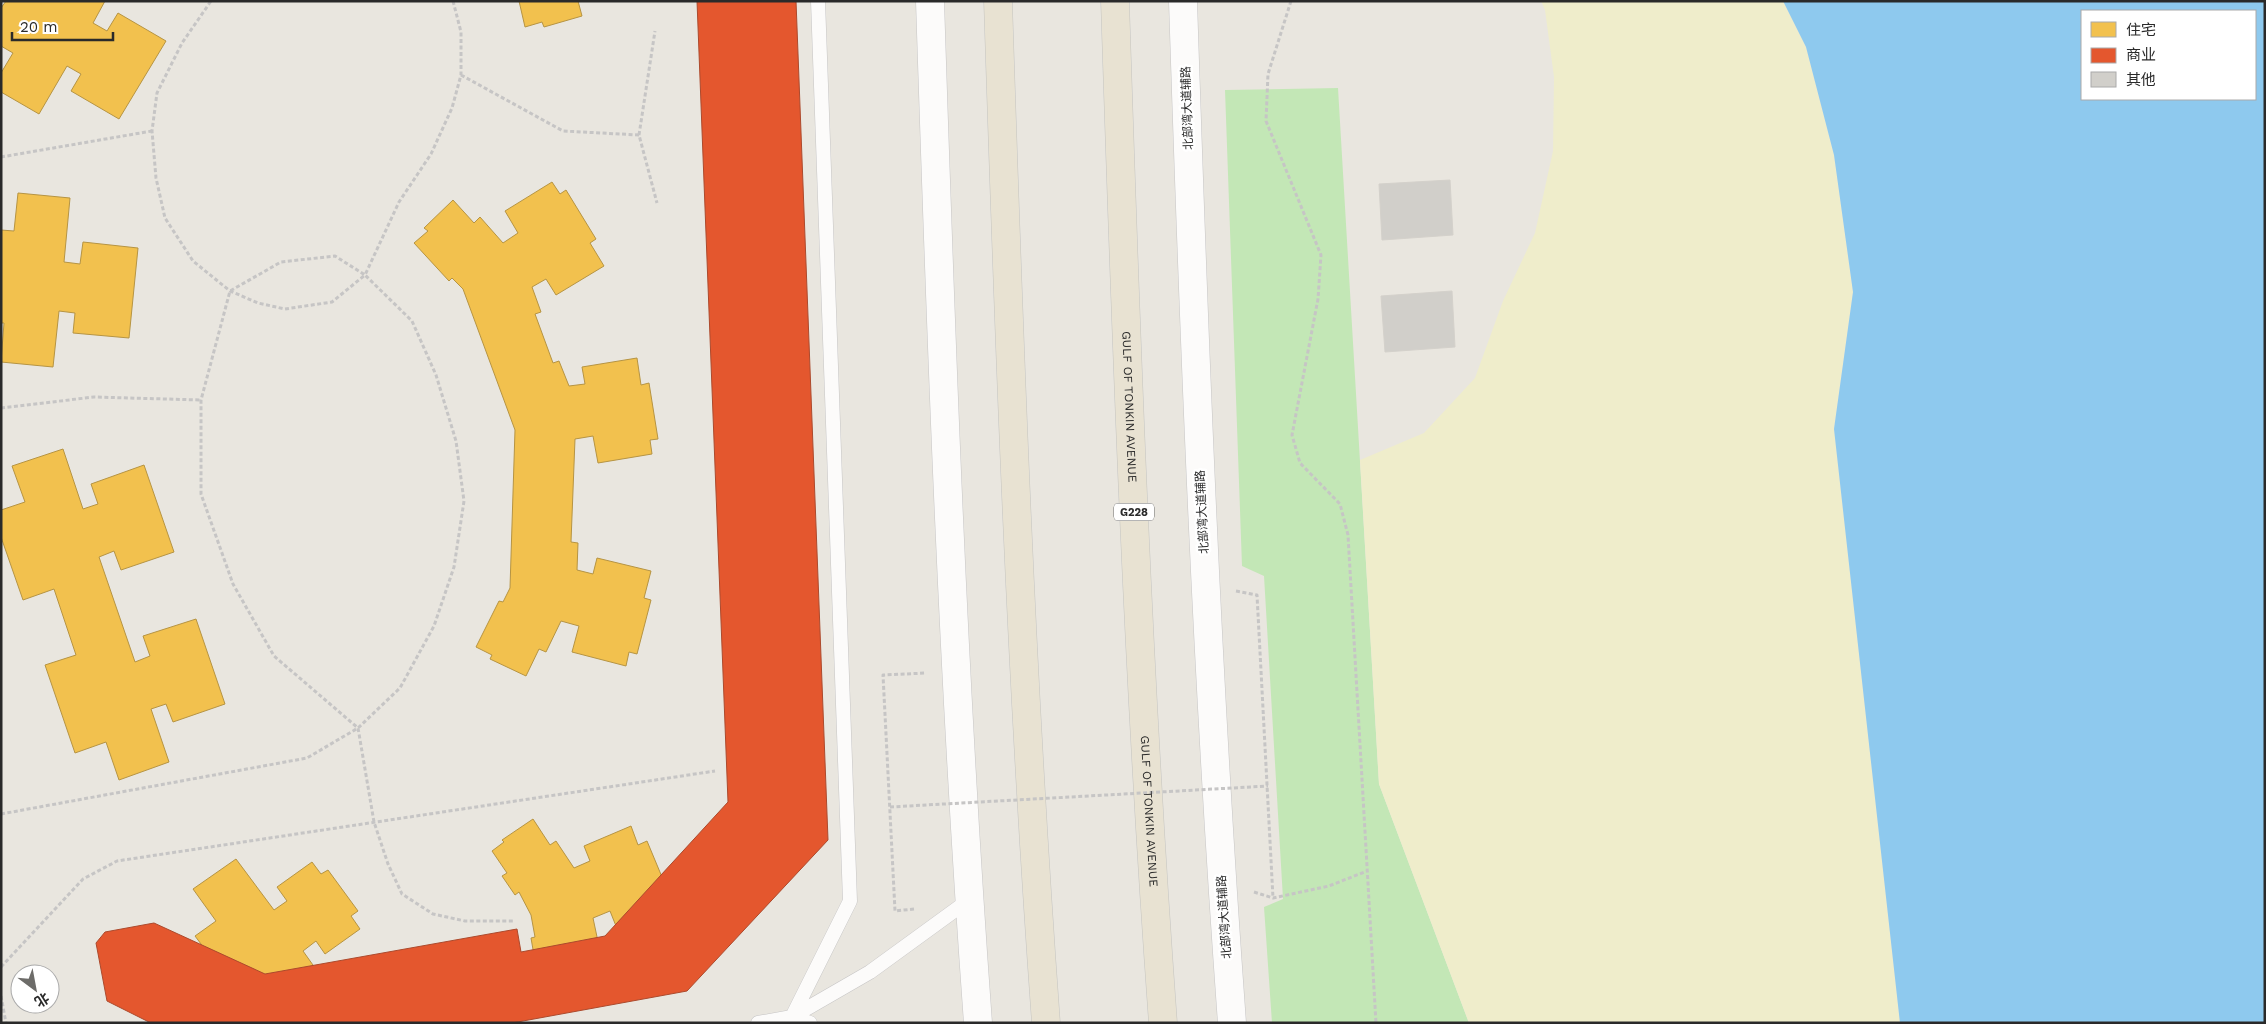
<svg xmlns="http://www.w3.org/2000/svg" width="2266" height="1024" font-family="'Work Sans','Noto Sans SC',sans-serif">
	<style>
		.green { fill: #c3e7b6 }
		.sand { fill: #efedcb }
		.water { fill: #8ec9ee; fill-rule: evenodd }
		.homes { fill: #f2c14e; stroke: #b69443 }
		.shops { fill: #e4572e; stroke: #ac4a2d }
		.building { fill: #d1cfca; stroke: #d4d1cb }
		.lines { fill: none; stroke-linecap: round; stroke-linejoin: round }
		.service-casing { stroke: #c6c5c5; stroke-width: 15 }
		.secondary-casing { stroke: #c6c5c5; stroke-width: 29 }
		.trunk-casing { stroke: #c4c4c1; stroke-width: 29 }
		.path { stroke: #c6c5c5; stroke-width: 3; stroke-dasharray: 4 2.5; stroke-linecap: butt }
		.service { stroke: #fcfbfa; stroke-width: 14 }
		.secondary { stroke: #fcfbfa; stroke-width: 28 }
		.trunk { stroke: #e8e2d2; stroke-width: 28 }
		.path-bridge { stroke: #c6c5c5; stroke-width: 3; stroke-dasharray: 4 2.5; stroke-linecap: butt }
		.labels { text-anchor: middle; stroke-width: 5; stroke-linejoin: round; paint-order: stroke }
		.shield { fill: #fff; stroke: #6a6a6a; stroke-width: 1 }
		.shield-label { font-size: 11px; font-weight: bold; fill: #2a2a2a }
		.street-label { font-size: 12px; fill: #2a2a2a; stroke: #fff }
	</style>
	<rect width="100%" height="100%" fill="#e9e6df"/>
	<path class="green" d="M1338,88L1379,784L1469,1023H1272L1264,907L1283,899L1264,576L1242,566L1225,90Z"/>
	<path class="sand" d="M1541,1H1783L1806,47L1834,155L1853,292L1834,429L1900,1023H1469L1379,784L1360,460L1424,433L1475,378L1503,301L1535,233L1553,151L1554,77L1545,10Z"/>
	<path class="water" d="M1783,1H2265V1023H1900L1834,429L1853,292L1834,155L1806,47ZM2082,11H2255V99H2082Z"/>
	<path class="homes" d="M6,1H105L93,23L107,31L118,13L166,41L119,119L71,91L81,74L67,66L39,114L1,92V73L13,53L1,46V8Z
		M519,1H578L582,16L544,27L542,22L525,27Z
		M552,182L560,194L566,190L596,239L590,243L604,266L556,295L546,279L532,287L541,312L535,314L553,363L559,361L569,386L585,384L582,367L637,358L641,385L649,383L658,439L650,440L652,454L598,463L593,436L575,439L571,542L578,543L577,570L593,574L597,558L651,571L644,598L651,600L637,654L629,652L626,666L572,652L579,626L561,621L546,652L539,649L526,676L490,659L492,655L476,647L499,601L503,602L510,588L515,430L463,289L452,278L449,281L414,243L428,231L424,228L453,200L474,223L480,217L503,243L518,233L505,211Z
		M18,193L70,198L64,262L80,264L83,242L138,248L129,338L73,333L75,313L59,311L53,367L1,362L4,323H1V230L14,231Z
		M63,449L83,509L98,504L91,484L144,465L174,552L121,570L114,551L99,557L135,662L150,656L143,636L196,619L225,704L173,722L166,704L151,709L169,762L119,780L106,742L75,753L45,665L76,655L54,589L23,600L1,537V510L25,502L12,466Z
		M533,819L550,845L556,841L574,868L590,861L584,846L631,826L638,845L647,841L667,889L658,893L668,916L620,936L610,911L593,918L600,951L592,952L598,983L559,990L558,985L545,987L540,960L535,961L531,938L535,937L531,915L519,892L515,895L502,876L507,873L492,851L504,842L502,840Z
		M236,859L274,910L287,901L277,887L312,862L321,874L328,870L358,911L351,916L360,929L325,954L316,941L303,951L335,996L298,1023H288L269,995L249,1010L238,995L231,1000L200,957L207,952L195,936L216,921L193,889Z"/>
	<path class="shops" d="M697,1H796L828,840L687,991L512,1023H151L107,1001L96,943L105,932L154,923L265,974L517,929L521,952L605,936L728,802Z"/>
	<path class="building" d="M1450,180L1453,235L1382,240L1379,184Z
		M1452,291L1455,347L1385,352L1381,296Z"/>
	<g class="lines">
		<g class="service-casing">
			<path id="service" d="M758,1023L792,1017
				M795,1023L792,1017L850,901L818,1
				M810,1023L792,1017L870,972L969,900"/>
		</g>
		<g class="secondary-casing">
			<path id="secondary" d="M930,1C941,342 953,683 978,1023
				M1183,1C1194,342 1207,683 1232,1023"/>
		</g>
		<g class="trunk-casing">
			<g id="trunk">
				<path d="M998,1C1009,342 1021,683 1046,1023"/>
				<path id="s1" d="M1115,1C1126,342 1138,683 1163,1023"/>
			</g>
		</g>
		<path class="path" d="M453,1L461,32V75L452,108L431,154L399,202L365,275L335,256L281,262L230,291L201,400V494L233,584L274,656L358,728L374,822L388,864L402,894L433,914L465,921H513
			M1291,1L1268,74L1266,121L1321,255L1318,299L1292,435L1300,463L1340,504L1348,535L1376,1023
			M461,75L563,131L639,135L657,203
			M639,135L655,31
			M1,157L152,131
			M1,408L94,397L201,400
			M1236,591L1257,595L1273,898
			M1,814L307,758L358,728L400,688L434,626L454,567L464,501L456,441L436,375L412,321L365,275L332,302L285,309L258,303L230,291L193,261L165,218L156,178L152,131L157,93L182,43L211,1
			M1254,892L1273,898L1329,886L1367,871
			M914,909L895,911L883,675L926,673
			M1,967L83,879L117,861L715,771
			M1,996L6,1023"/>
		<use href="#service" class="service"/>
		<use href="#secondary" class="secondary"/>
		<use href="#trunk" class="trunk"/>
		<path class="path-bridge" d="M890,807L1268,786"/>
	</g>
	<g class="labels">
		<rect class="shield" x="1114" y="503.5" width="40" height="17" rx="4"/>
		<g class="shield-label">
			<text x="1134" y="516">G228</text>
		</g>
		<g class="street-label">
			<text transform="translate(1187 108) rotate(-92)" y="4">北部湾大道辅路</text>
			<text dy="4" stroke="none"><textPath href="#s1" startOffset="406">GULF OF TONKIN AVENUE</textPath></text>
			<text transform="translate(1202 512) rotate(-93)" y="4">北部湾大道辅路</text>
			<text dy="4" stroke="none"><textPath href="#s1" startOffset="811">GULF OF TONKIN AVENUE</textPath></text>
			<text transform="translate(1224 917) rotate(-94)" y="4">北部湾大道辅路</text>
		</g>
	</g>
	<rect width="2266" height="1024" fill="none" stroke="#2a2a2a" stroke-width="5"/>
	<rect x="2081" y="10" width="175" height="90" fill="#ffffff" stroke="#aaaaaa"/>
	<rect x="2091" y="22" width="25" height="15" fill="#f2c14e" stroke="#aaaaaa"/>
	<text x="2126" y="35" font-size="15" fill="#2a2a2a">住宅</text>
	<rect x="2091" y="48" width="25" height="15" fill="#e4572e" stroke="#aaaaaa"/>
	<text x="2126" y="60" font-size="15" fill="#2a2a2a">商业</text>
	<rect x="2091" y="72" width="25" height="15" fill="#d1cfca" stroke="#aaaaaa"/>
	<text x="2126" y="85" font-size="15" fill="#2a2a2a">其他</text>
	<g transform="translate(35 989) rotate(148)"><circle r="24" fill="#ffffff" stroke="#aaaaaa"/>
	<path d="M0-4L9 19L0 12L-9 19Z" fill="#6d6c69"/>
	<text y="-8" font-size="14" font-weight="bold" text-anchor="middle" fill="#2a2a2a">北</text>
	</g>
	<path d="M12 32v8h101v-8" fill="none" stroke="#2a2a2a" stroke-width="2.5"/>
	<text x="20" y="32" font-size="15" fill="#2a2a2a" stroke="#ffffff" stroke-width="4" paint-order="stroke">20 m</text>
</svg>
